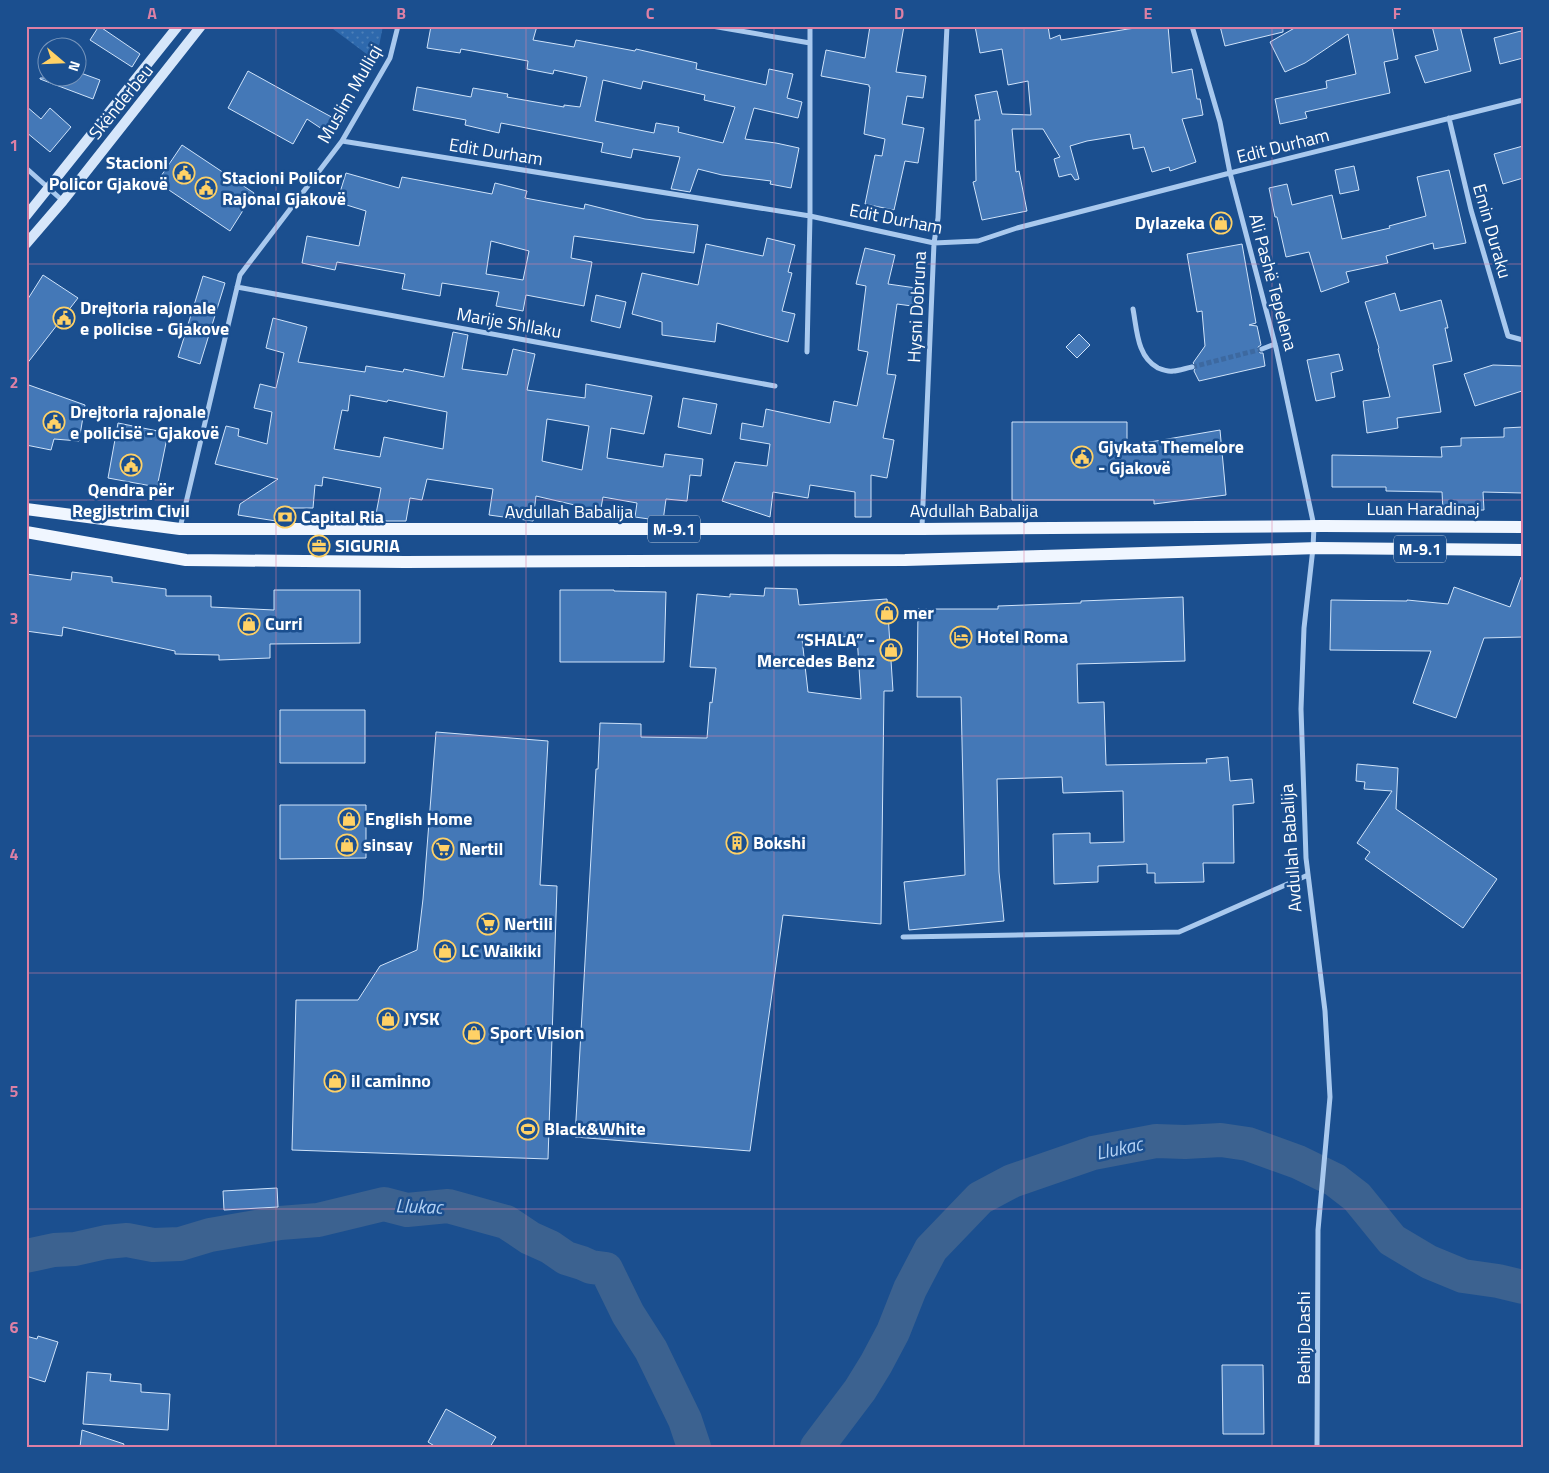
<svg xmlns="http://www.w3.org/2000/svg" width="1549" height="1473" font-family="'Titillium Web',sans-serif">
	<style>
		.park { fill: url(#park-dots) }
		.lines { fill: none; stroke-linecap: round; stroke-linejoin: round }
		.river { stroke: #3c6290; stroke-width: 34 }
		.building { fill: #4478b7; stroke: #cfe3fa; fill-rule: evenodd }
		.minor-tunnel { stroke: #3d69a0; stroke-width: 5; stroke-dasharray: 5 2.5; stroke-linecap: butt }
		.minor { stroke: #a9c9ee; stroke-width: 5 }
		.secondary { stroke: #d6e6fa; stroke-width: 10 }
		.primary { stroke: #f0f6ff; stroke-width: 12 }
		.grid { fill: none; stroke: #dd80a5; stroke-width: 1; stroke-opacity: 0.55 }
		.labels { text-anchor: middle; stroke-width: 5; stroke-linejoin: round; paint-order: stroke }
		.shield { fill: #1b4f8f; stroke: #bbcadd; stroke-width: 1 }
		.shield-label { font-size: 16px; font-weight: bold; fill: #fff }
		.street-label { font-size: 18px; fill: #fff; stroke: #1b4f8f }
		.poi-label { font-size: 18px; font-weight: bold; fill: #fff; stroke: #1b4f8f; text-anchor: start }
		.water-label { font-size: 19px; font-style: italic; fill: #b5d3f5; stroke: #1b4f8f }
		.neatline { fill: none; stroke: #dd80a5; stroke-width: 2 }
		.grid-label { font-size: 16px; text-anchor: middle; font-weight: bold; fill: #dd80a5 }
	</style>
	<defs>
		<pattern id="park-dots" width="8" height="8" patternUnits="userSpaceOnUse" patternTransform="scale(1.25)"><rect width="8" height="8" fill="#2e69ad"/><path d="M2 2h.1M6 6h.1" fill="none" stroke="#4d80b9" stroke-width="1.8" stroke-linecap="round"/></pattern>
	</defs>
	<rect width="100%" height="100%" fill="#1b4f8f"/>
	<path class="park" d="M329,26H383L376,61Z"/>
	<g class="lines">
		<path class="river" d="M26,1256L54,1250L75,1249L106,1242L127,1240L153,1245L180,1244L210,1235L280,1223L318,1220L384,1204L407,1210L448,1206L506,1222L530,1238L550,1247L566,1258L582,1263L591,1267L606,1269L628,1314L651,1350L685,1420L694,1447
			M817,1447L860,1390L876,1364L893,1332L910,1289L931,1249L980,1198L1012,1181L1093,1153L1156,1141L1185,1142L1221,1140L1248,1144L1298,1162L1335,1180L1357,1197L1392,1240L1429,1262L1463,1276L1498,1281L1523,1287"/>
	</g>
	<path class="building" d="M99,26L140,54L132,67L90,40Z
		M431,26H537L533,40L574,47L576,40L635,51L636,49L697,63L696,69L766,85L769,69L793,74L787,98L802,102L798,118L754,108L745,139L776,143L799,148L791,188L770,184L771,181L722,175L698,169L690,192L672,189H671L680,157L633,149L631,158L601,152L603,143L501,123L499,133L465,125L466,120L413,110L417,87L471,97L473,88L508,94L507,97L564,107V105L580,107L587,77L554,70L553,74L527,69L528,61L461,49L460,53L427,48ZM603,80L641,89L643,81L705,95L704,100L735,107L723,143L678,132L679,127L656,123L654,133L595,121Z
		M870,26H904L896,72L926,76L923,98L907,96L902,124L924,128L918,163L905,161L894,210L865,204L875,155L882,156L885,139L864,134L870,87H869V85L821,76L826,50L865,58Z
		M975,26H1048L1050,39L1060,35L1061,40L1128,29L1152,26H1168L1172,73L1192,69L1197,99H1200L1203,115L1182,119L1196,162L1170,171L1169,167L1152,172L1144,147L1133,149L1130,134L1087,141L1070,146L1079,179L1075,180L1071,174L1059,177L1054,159L1060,157L1043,129H1012L1016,172L1019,171L1027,211L982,220L973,182L976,181L975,120H980L975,95L997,91L1002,114L1031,115L1028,81L1008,85L1002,49L980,53Z
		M1220,26H1283V32L1225,46Z
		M1298,26H1392L1398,59L1384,62L1390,93L1305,112L1307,118L1280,124L1275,99L1327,88L1326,81L1356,74L1348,34L1305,63L1285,72L1270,42Z
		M1432,26H1460L1471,71L1425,83L1415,56L1438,50Z
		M1521,31L1523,40V58L1500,64L1494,38Z
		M248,71L304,102L337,120L328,133L307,119L293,144L228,108Z
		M78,72L100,80L93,99L40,79V78H78Z
		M26,106L41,119L50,108L71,127L50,152L26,132Z
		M182,145L254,193L230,231L157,182Z
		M1523,146V178L1503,184L1494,154Z
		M1354,166L1359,190L1340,194L1335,170Z
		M1449,170L1466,243L1434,249L1433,243L1386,256L1388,263L1346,272L1349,282L1321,292L1309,252L1286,257L1277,217H1275L1269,188L1287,184L1292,205L1332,195L1342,239L1390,228L1389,226L1426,216L1417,177Z
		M346,173L399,188L402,177L492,194L495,183L527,191L525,198L584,209L585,204L645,219L698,225L694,253L574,236L571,258L592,262L584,306L526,295L523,311L496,306L499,292L442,283L440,296L402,289L405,274L337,262L335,270L302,263L307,236L359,246L366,211L337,202ZM491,241L529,251L523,280L486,274Z
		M767,238L795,245L788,272L792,273L782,311L795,314L788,342L717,323L715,342L662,335V322L632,314L642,273L698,285L706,244L763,256Z
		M1242,244L1256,323L1249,325L1257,326L1261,345L1258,347V350L1260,353H1263L1265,366L1199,381L1194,371L1196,366L1193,363L1205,346L1202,311L1197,312L1187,254Z
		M865,248L895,255L888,284L916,288L912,306L897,304L887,374L896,375L883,438L894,440L887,478L871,475V517H855V492L810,485L808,498L773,492L770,517L722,501L735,462L767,466L770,444L740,439L742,423L763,427L766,409L830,423L834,401L857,406L868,352L858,350L866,286L856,284Z
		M43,275L78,298L26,365V302Z
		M203,276L225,283L200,364L178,357Z
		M1395,293L1400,311L1441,300L1448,328H1445L1452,361L1433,365L1441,412L1397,418L1398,428L1367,433L1363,401L1390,397L1378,349L1379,348L1365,302Z
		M596,295L626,302L620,328L591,321Z
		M273,318L307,327L298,362L365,372L366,366L403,372L404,369L444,377L453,332L468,335L462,369L507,375L513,349L535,354L527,390L585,398L586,384L652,396L644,434L611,428L607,458L663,467L665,454L703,459L701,476L690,475L687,501L666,499L663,521L635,517L637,503L603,497L599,519L577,515L579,506L536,496L533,521L489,515L493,489L427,479L422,500L410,498L406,521H387L375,519L381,488L323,477L322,486L315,485L313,508H278L276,521L238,515L240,504L278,479L215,464L226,426L239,429L238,436L267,444L272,412L254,408L260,384L276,388L284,353L266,348ZM350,395L387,402L388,400L447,412L443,449L384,437L380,457L334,449L342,410L348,411ZM547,419L589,426L582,470L542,461Z
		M1079,334L1090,345L1077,358L1066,347Z
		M1339,354L1343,370L1331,373L1335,397L1316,401L1307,360Z
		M1493,365L1523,366L1522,391L1475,406L1464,374Z
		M26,384L85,405L79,441L54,439L51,450L26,445Z
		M683,398L717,404L711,434L678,427Z
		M1012,422H1127V446L1220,430L1226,495L1154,504V500H1012Z
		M118,423L168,433L157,487L108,478Z
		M1523,427V493L1483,492L1484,510L1443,511L1442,492L1386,491V487H1332V455L1442,457L1441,447L1461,446V438L1504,437V428Z
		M72,572L112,577V582L166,589V596H211V607L274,610V590H360V643L270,644V658L219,660V655L175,654V651L63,627L62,636L26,631V574L71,580Z
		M1521,577H1523V637L1484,638L1456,718L1413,703L1431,651L1330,650L1331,600L1407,601V600L1448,604L1454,587L1510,607Z
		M765,588L797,589L799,605L887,599L893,691H884L881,924L783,915L750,1151L575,1137L596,769H598L600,723L641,724V737L707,738L710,702L712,703L716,668L690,667L697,594L730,597V594L764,596ZM857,636L861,699L808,692L802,639Z
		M560,590H614V591L666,592L664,662H560Z
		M1183,597L1185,661L1077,664L1078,703L1104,702L1106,765L1207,763L1206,759L1228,757L1230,781L1252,779L1254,803L1233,805L1234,863H1203L1204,882L1155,883V873H1147V864L1098,866V882L1054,884L1053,834L1090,833V843L1124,842L1123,791L1063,793L1062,777L997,779L999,872L1004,921L909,930L904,882L965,875L961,697H917L918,609H998V606L1081,603V601Z
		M280,710H365V763H280Z
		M436,732L548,741L540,885L557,886L548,1159L292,1150L296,1000H358L380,966L417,950L423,899Z
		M1357,764L1398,768L1396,809L1497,879L1463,928L1365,859L1370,852L1357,843L1392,791L1364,789L1365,782L1356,781Z
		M280,805H366V858L280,859Z
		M277,1188L278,1207L224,1210L223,1191Z
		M26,1336L37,1339L38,1336L58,1342L45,1382L26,1376Z
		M1222,1365H1263L1264,1434H1223Z
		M87,1372L111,1374L110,1381L141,1384V1392L170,1394L168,1430L83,1424Z
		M446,1409L496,1437L490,1447H436L428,1442Z
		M82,1430L124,1444L123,1447H80Z"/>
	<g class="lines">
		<path class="minor-tunnel" d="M1192,367L1262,349"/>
		<path class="minor" d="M712,26L810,43
			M1192,26L1220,122L1230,173L1276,348L1314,526L1313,548L1304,628L1301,709L1306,858L1325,1011L1330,1097L1318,1230L1317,1447
			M1449,118L1471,210L1508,336L1523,340
			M342,141L810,216L934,243L978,241L1017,228L1230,173L1523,100
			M26,168L63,201
			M237,287L775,386
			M1133,309C1137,330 1137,357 1158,368C1163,370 1168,372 1173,371C1179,371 1186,368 1192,367
			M1262,349L1275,344
			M807,352L810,216V26
			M922,527L934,243L938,218L947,26
			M180,528L240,275L342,141L390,58L398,26
			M903,937L1179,932L1308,875"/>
		<path class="secondary" d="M26,216L178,26
			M26,244L63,201L201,26"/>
		<path class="primary" d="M26,509L180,529H922L1323,526L1523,527
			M26,532L186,560L405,562L905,560L1318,548L1523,550"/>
	</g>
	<path class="grid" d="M276,26V1447M526,26V1447M774,26V1447M1024,26V1447M1272,26V1447M26,264H1523M26,500H1523M26,736H1523M26,973H1523M26,1209H1523"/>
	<defs>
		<g id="civic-ring" transform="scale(1.125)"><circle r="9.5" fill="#1b4f8f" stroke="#ffd166" stroke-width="1.5"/><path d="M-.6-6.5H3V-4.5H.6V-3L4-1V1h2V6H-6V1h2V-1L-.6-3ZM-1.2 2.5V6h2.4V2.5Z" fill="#ffd166"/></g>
		<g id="shop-ring" transform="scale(1.125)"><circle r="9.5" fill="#1b4f8f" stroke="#ffd166" stroke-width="1.5"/><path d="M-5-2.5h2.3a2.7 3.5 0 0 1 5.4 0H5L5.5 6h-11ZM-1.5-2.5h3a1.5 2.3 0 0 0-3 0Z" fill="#ffd166"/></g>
		<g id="bank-ring" transform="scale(1.125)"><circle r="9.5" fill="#1b4f8f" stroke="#ffd166" stroke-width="1.5"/><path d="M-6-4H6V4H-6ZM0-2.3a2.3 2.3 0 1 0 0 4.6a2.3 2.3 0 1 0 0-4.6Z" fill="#ffd166"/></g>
		<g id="office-ring" transform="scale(1.125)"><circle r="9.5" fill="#1b4f8f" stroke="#ffd166" stroke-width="1.5"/><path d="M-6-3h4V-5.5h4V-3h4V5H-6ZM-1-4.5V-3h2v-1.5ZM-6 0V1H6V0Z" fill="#ffd166"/></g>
		<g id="hotel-ring" transform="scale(1.125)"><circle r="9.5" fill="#1b4f8f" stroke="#ffd166" stroke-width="1.5"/><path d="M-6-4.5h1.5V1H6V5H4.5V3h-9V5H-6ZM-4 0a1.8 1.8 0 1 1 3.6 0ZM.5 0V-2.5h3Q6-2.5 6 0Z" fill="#ffd166"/></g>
		<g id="building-ring" transform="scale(1.125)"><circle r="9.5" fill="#1b4f8f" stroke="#ffd166" stroke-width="1.5"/><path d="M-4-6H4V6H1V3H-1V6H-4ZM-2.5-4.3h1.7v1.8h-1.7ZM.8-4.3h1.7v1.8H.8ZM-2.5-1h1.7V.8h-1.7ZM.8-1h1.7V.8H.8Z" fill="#ffd166"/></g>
		<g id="supermarket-ring" transform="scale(1.125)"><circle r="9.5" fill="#1b4f8f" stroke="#ffd166" stroke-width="1.5"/><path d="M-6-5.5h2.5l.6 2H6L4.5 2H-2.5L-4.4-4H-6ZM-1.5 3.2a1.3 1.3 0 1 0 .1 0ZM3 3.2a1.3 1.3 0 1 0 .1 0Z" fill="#ffd166"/></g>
		<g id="stadium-ring" transform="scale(1.125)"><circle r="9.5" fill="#1b4f8f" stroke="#ffd166" stroke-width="1.5"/><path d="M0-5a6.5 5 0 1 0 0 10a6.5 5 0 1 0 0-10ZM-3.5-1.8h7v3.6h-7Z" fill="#ffd166"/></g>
	</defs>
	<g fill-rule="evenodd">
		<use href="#civic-ring" x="184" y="173"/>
		<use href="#civic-ring" x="206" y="188"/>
		<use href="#shop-ring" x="1221" y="223"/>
		<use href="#civic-ring" x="64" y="318"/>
		<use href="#civic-ring" x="54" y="422"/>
		<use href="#civic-ring" x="1082" y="457"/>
		<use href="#civic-ring" x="131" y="465"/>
		<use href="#bank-ring" x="285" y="517"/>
		<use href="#office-ring" x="319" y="546"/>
		<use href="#shop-ring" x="887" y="613"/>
		<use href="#shop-ring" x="249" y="624"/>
		<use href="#hotel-ring" x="961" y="637"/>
		<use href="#shop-ring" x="891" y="650"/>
		<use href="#shop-ring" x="349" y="819"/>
		<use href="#building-ring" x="737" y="843"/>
		<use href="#shop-ring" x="347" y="845"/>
		<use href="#supermarket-ring" x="443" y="849"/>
		<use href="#supermarket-ring" x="488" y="924"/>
		<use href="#shop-ring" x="445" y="951"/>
		<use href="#shop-ring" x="388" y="1019"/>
		<use href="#shop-ring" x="474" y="1033"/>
		<use href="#shop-ring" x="335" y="1081"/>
		<use href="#stadium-ring" x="528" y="1129"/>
	</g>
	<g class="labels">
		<g class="shield">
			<rect x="648" y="515.5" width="52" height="27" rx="4"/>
			<rect x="1394" y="535.5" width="52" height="27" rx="4"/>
		</g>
		<g class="shield-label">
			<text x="674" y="535">M-9.1</text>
			<text x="1420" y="555">M-9.1</text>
		</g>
		<g class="street-label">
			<text transform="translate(350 94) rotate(-60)" y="6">Muslim Mulliqi</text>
			<text transform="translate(121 102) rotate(-51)" y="6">Skënderbeu</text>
			<text transform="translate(1283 146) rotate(-14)" y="6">Edit Durham</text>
			<text transform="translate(496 152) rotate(9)" y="6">Edit Durham</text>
			<text transform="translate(896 219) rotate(11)" y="6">Edit Durham</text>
			<text transform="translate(1492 231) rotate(74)" y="6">Emin Duraku</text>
			<text transform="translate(1273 282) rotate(75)" y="6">Ali Pashë Tepelena</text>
			<text transform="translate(917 307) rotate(-87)" y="6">Hysni Dobruna</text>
			<text transform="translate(509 323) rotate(10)" y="6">Marije Shllaku</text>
			<text x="1423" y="515">Luan Haradinaj</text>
			<text x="974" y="517">Avdullah Babalija</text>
			<text x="569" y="518">Avdullah Babalija</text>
			<text transform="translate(1291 848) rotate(-94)" y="6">Avdullah Babalija</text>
			<text transform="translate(1304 1338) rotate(-90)" y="6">Behije Dashi</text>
		</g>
		<g class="poi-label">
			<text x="168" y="169" text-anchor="end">Stacioni<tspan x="168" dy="21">Policor Gjakovë</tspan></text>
			<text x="222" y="184">Stacioni Policor<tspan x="222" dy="21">Rajonal Gjakovë</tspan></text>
			<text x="1205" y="229" text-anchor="end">Dylazeka</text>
			<text x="80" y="314">Drejtoria rajonale<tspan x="80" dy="21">e policise - Gjakove</tspan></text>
			<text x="70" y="418">Drejtoria rajonale<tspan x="70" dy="21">e policisë - Gjakovë</tspan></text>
			<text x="1098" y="453">Gjykata Themelore<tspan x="1098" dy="21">- Gjakovë</tspan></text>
			<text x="131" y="496" text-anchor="middle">Qendra për<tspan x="131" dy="21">Regjistrim Civil</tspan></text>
			<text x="301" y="523">Capital Ria</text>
			<text x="335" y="552">SIGURIA</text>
			<text x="903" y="619">mer</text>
			<text x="265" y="630">Curri</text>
			<text x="977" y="643">Hotel Roma</text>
			<text x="875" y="646" text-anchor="end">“SHALA” -<tspan x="875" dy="21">Mercedes Benz</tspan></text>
			<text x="365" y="825">English Home</text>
			<text x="753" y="849">Bokshi</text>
			<text x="363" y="851">sinsay</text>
			<text x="459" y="855">Nertil</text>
			<text x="504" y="930">Nertili</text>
			<text x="461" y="957">LC Waikiki</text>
			<text x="404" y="1025">JYSK</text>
			<text x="490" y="1039">Sport Vision</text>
			<text x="351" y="1087">il caminno</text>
			<text x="544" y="1135">Black&amp;White</text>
		</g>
		<g class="water-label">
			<text transform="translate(1119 1148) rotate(-12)" y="7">Llukac</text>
			<text transform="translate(419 1206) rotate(2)" y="7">Llukac</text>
		</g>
	</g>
	<rect width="1549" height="1473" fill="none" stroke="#1b4f8f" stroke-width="55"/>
	<g transform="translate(62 62) rotate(109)"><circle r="24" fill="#1b4f8f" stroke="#7695bc"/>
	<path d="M0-4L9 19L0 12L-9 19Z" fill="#ffd166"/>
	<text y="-8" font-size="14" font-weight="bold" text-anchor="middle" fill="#ffffff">N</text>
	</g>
	<rect x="28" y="28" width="1494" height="1418" class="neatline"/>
	<g class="grid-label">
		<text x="152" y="19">A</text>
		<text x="401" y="19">B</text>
		<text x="650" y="19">C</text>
		<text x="899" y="19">D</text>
		<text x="1148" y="19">E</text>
		<text x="1397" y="19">F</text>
		<text x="14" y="151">1</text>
		<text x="14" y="388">2</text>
		<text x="14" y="624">3</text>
		<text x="14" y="860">4</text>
		<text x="14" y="1097">5</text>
		<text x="14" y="1333">6</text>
	</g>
</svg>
